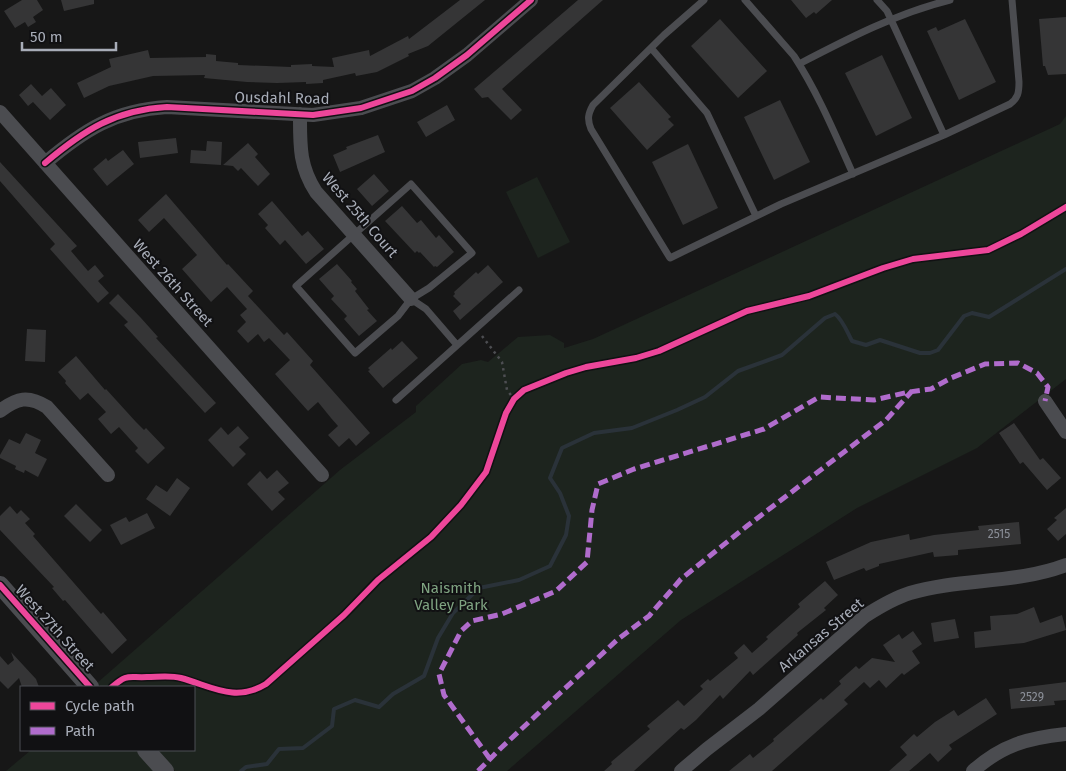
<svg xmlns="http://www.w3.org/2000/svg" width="1066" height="771" font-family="'Fira Sans',sans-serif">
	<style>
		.green { fill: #1d241e }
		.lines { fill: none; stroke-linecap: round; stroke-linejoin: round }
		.stream { stroke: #2a3239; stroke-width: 4 }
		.building { fill: #353536 }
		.path { stroke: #4d4e52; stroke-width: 2.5; stroke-dasharray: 2.5 4; stroke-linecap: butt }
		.service { stroke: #4b4c50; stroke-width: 7 }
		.minor { stroke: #4b4c50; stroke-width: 14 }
		.tertiary { stroke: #4b4c50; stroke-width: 18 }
		.quiet { stroke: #b06ccc; stroke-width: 5; stroke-dasharray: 10 5; stroke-linecap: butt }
		.cycleway-casing { stroke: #111113; stroke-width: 9 }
		.cycleway { stroke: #ed469a; stroke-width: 6 }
		.labels { text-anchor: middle; stroke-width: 4; stroke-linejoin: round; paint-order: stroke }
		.number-label { font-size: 12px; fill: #8b8f98 }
		.street-label { font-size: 15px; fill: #a8adb8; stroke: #111113 }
		.park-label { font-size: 15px; fill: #7fa381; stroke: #111113 }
	</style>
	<rect width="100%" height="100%" fill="#171717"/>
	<path class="green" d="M1066,116V379L977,448L857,508L681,620L507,771H175L156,750H194V687H101L97,683L340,470L416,412V406L462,364L481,360L488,362L518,337L550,335L564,343V348L593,339L1060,124Z
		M537,177L570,242L538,258L506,192Z
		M31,750H136L155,771H6Z"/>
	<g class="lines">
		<path class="stream" d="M241,771L246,767L267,764L279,749L303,748L332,726L334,709L355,700L379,707L393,694L424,676L438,638L453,613L479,588L519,580L550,566L566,535L569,516L560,493L550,478L562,448L594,433L632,428L677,410L705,397L738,371L782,355L825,318L835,314C843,320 847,332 852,341L866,345L880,340L920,353H930L938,350L964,316L972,313L989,317L1066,269"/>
	</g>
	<path class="building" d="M22,0H37L43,10L33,17L36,22L28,27L25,22L15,28L4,11Z
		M61,0H94V4L64,11Z
		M460,0H485L428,46L408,54L409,56L377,72L356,76L355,73L323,80V83L306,84V82L277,83L247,82L204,78L205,75L153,76L109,86L84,98L77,83L111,67L109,59L148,50L150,58L206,57V54L216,55V61L238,63V65L291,67V65L312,64V66L334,67L332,58L369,50L370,56L408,36L409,39Z
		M578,0H603L502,89L522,110L511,120L488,97L482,98L474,89Z
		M791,0H832L816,14L814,12L806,18Z
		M1066,17V74L1048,75L1045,66H1043L1039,19Z
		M720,19L767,71L738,98L691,46Z
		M965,19L996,82L959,100L927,31L936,27L938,31Z
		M882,55L912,118L876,136L845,73Z
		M639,82L671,117L668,119L674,125L647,150L610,108Z
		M31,84L42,96L51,88L66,105L50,120L33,102L28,106L19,95Z
		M780,100L810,162L774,180L744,117Z
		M447,105L455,120L426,137L417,122Z
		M378,135L385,152L340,172L333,155L347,149L346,147Z
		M176,138L178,153L140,158L138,142Z
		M207,141L222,142L221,165L190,163L191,150L206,151Z
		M248,143L258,154L255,157L270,174L258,186L241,168L238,171L233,166L223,165Z
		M688,144L718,208L683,225L652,162Z
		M123,150L134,164L107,186L93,169L106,158L108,161Z
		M0,162L77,246L71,251L88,271L95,265L104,276L98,281L109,293L98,303L50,249L55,244L0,181Z
		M374,174L389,191L372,206L357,189Z
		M166,194L227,265L228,264L253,291L248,296L284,335L287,332L313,361L310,365L370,433L356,446L349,438L339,447L328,435L338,426L331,418L318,402L308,411L275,374L290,360L269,338L264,342L258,334L248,343L237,331L246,322L240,315L247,309L227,287L211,302L182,269L197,255L164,218L149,232L138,220Z
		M272,201L302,236L308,231L324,249L306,264L285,240L280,245L265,228L268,225L258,214Z
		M402,206L417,223L421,220L436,238L439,235L454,252L437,267L435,266L434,267L420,252L419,253L417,251L415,253L385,221Z
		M337,264L352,281L351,282L357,289L355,291L369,309L367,310L377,321L359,336L344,319L347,316L331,299L334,296L319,279Z
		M488,265L503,282L460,320L453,311L461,304L453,296L455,294L454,292L476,272L478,274Z
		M118,294L141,318L158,337L156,338L216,403L205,413L124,325L128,322L109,303Z
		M27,329L46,330L45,362L25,361Z
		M402,341L418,358L383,388L368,371L370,370L368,368L391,348L392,350Z
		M76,356L105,390L106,389L136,422L144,430L146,428L165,448L148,464L135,451L138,448L119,427L111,434L98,419L106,412L88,393L80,400L65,383L66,381L58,372Z
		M1014,423L1040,460L1043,458L1061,478L1047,490L1023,462L1020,464L999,433Z
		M238,426L249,438L239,447L246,454L233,467L208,440L221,427L228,435Z
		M26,433L41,440L35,453L47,459L38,477L25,470L24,473L15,469L16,466L0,458V455L9,439L20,444Z
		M277,470L289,483L278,492L285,499L272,511L247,484L260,471L267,479Z
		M177,478L190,488L170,516L146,499L156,485L167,492Z
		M76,504L102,530L90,542L64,516Z
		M10,506L17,514L21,510L30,519L25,523L35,534L33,536L101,614L103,612L127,640L112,654L65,600L63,601L52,588L54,587L0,530V516Z
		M1066,508V534L1058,541L1047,529L1057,520L1054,518Z
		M147,513L155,528L121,545L110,525L126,517L129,522Z
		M1019,522L1021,544L958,550V555L934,557L933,552L879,564V566L866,571L864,568L834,580L826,562L871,542L909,534L910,540L934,535L979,530L978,526Z
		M825,581L838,595L824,608L826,610L797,633L798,635L753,675L750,671L723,699L720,695L696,720L684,730L681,728L634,771H604L612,764L611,762L650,729L647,726L678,700L684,706L703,689L700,686L708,679L710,681L738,658L734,653L744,644L752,653L768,639L766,637L800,607L798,604Z
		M1034,607L1040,623L1062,615L1066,630L1024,643L975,648L974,632L991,630L990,616L1017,614Z
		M955,619L959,638L934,642L931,623Z
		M913,631L922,644L912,651L920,663L904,675L902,673L886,688L879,680L870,688L864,682L844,700L848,704L772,771H729L750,754L753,758L774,741L773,739L821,698L823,700L841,684L839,681L856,666L859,669L872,658L895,662L883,645L899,634L902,639Z
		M11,652L36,679L39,687H22L19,678L8,689L0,681V656L8,665L14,660Z
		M1066,682V700L1054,701L1055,705L1011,709L1009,689Z
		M986,698L997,714L949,745L952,749L938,762L930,753L909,771H889L907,755L900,747L914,734L917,737L935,722L954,710L958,716Z"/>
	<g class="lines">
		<path class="path" d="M482,336L502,362L507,390L514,399"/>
		<path class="service" d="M704,0L664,35L593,105C588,114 587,119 591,129L670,258L781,204L944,135L1010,104C1018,98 1019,93 1019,82L1012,0
			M745,0L794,56C818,93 835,134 853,174
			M877,0L887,11L944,135
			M651,48L707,113L756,216
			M799,64C847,39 897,13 950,0
			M411,184L472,253L429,288L411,299L398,316L355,353L296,286Z
			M411,299L426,309L457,345
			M396,400L519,290"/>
		<path class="minor" d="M0,112L322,475
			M300,114C300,145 299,166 316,192L411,299
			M45,163C84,130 115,110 167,107L313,115L361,108L412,91L435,78L467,55L531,0
			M1045,401L1066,432
			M0,411C17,398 28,395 47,407L108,475
			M681,771L707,749L759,709L865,616C879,607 894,598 910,593C961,578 1016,584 1066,565
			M973,771C1002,745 1028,738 1066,734"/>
		<path class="tertiary" d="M0,585L90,687
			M146,750L165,771"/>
		<path class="quiet" d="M490,759L444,695L439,674L461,631L472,621L502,614L556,591L587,562L592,510L598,484L634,469L764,429L819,397L874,400L909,392L931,389L951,378L985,364L1018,363L1037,373L1048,387L1045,401
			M478,771L501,748L617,640L649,616L681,579L747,526L886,420L912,391"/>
		<g class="cycleway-casing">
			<path id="cycleway" d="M45,163C84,130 115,110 167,107L313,115L361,108L412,91L435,78L467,55L531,0
				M0,585L90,687
				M112,687C128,673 128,678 147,677C158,677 170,675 181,678C211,686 235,703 266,684L344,615L378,580L431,537L461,505L486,472L506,413L514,399L524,390L566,373L586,367L636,358L659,351L747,311L809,296L883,268L913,259L988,250L1021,234L1066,207"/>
		</g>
		<use href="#cycleway" class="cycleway"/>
	</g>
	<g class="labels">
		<g class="number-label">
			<text x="999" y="538">2515</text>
			<text x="1032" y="701">2529</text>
		</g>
		<g class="street-label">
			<text transform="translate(282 98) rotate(1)" y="5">Ousdahl Road</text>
			<text transform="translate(360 215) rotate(49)" y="5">West 25th Court</text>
			<text transform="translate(173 283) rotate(48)" y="5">West 26th Street</text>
			<text transform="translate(55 628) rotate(48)" y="5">West 27th Street</text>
			<text transform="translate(821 635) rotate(-40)" y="5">Arkansas Street</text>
		</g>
		<g class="park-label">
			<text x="451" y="593">Naismith<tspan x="451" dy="17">Valley Park</tspan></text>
		</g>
	</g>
	<rect x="20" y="686" width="175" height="65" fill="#111113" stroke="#4d4f55"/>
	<rect x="30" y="702" width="25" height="8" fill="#ed469a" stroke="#4d4f55"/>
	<text x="65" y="711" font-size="15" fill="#a8adb8">Cycle path</text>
	<rect x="30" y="727" width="25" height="8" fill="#b06ccc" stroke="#4d4f55"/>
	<text x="65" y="736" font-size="15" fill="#a8adb8">Path</text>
	<path d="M22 42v8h94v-8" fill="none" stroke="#a8adb8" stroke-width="2.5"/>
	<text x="30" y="42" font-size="15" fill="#a8adb8" stroke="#111113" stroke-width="4" paint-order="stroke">50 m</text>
</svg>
